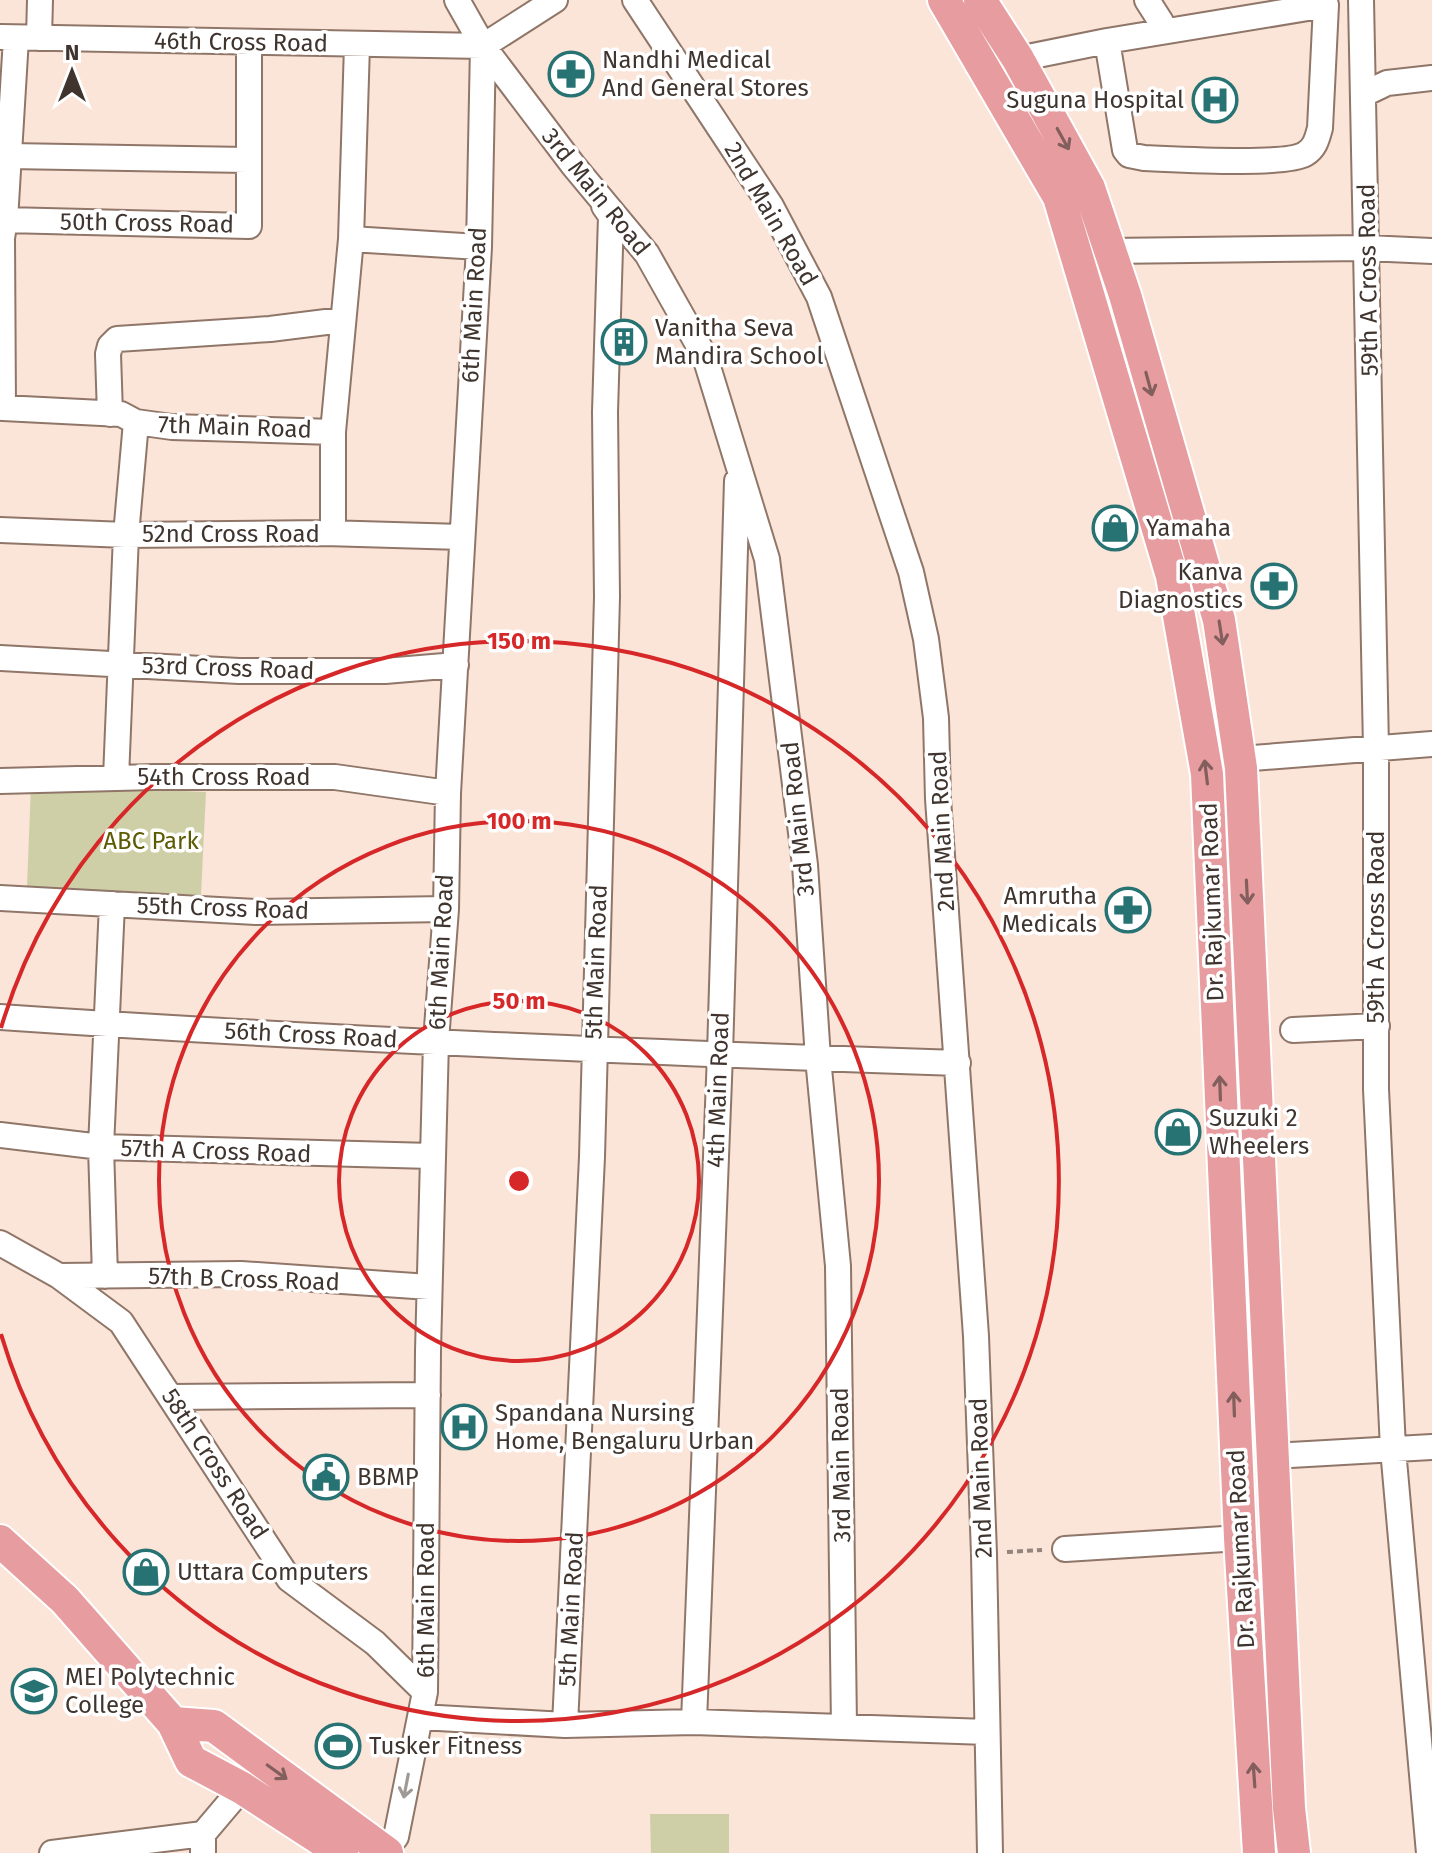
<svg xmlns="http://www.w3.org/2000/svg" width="1432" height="1853" font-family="'Fira Sans',sans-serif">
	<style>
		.green { fill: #cfcfa7 }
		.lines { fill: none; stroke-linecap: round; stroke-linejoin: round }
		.minor-casing { stroke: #8f7668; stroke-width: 28 }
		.major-casing { stroke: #fff; stroke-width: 36 }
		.path { stroke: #94847b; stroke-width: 4; stroke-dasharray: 6 4; stroke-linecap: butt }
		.minor { stroke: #fff; stroke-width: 24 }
		.major { stroke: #e79da0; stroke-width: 32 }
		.oneway { stroke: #825e5c }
		.oneway2 { stroke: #9f9a96 }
		.ring { fill: none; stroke: #d62828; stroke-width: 4 }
		.labels { text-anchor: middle; stroke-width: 7; stroke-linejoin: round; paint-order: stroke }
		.street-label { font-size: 24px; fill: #3f342e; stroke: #fff }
		.poi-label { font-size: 24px; fill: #3f342e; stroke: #fff; text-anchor: start }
		.park-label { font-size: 24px; fill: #5d5b01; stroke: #fff }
		.centre { fill: #d62828; stroke: #fff; stroke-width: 4 }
		.ring-label { font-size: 24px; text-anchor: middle; font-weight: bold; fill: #d62828; stroke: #fff; stroke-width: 7; stroke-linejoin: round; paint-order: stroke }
	</style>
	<rect width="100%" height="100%" fill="#fbe4d8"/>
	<path class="green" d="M31,785L206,792L201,895L27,887Z
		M650,1814H729V1853H651Z"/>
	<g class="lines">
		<g class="minor-casing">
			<path id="minor" d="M457,0L483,46L573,165L647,254L705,357L767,559L805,865L818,1058L838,1266L844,1727
				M635,0L771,206L819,297L911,572L926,639L936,718L938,799L976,1336L984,1554L990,1853
				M1147,0L1161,22
				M1361,0L1376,748V1089L1393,1449L1429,1853
				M1,37L483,46
				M16,38L5,220L2,238L3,408L121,414L136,422L172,427L333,432
				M39,38L40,0
				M483,46L555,0
				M1018,59L1107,41L1326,5L1320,128C1317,139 1315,148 1305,154C1285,166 1173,159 1144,158L1129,155L1125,150L1107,41
				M1364,94L1387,83L1432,78
				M9,156L247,160
				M5,220L249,226V42
				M351,239L479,247
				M1108,251L1367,248L1432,251
				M110,414L108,354L110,346L117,339L270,329L342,320
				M0,530L126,535L325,533L462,537
				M333,533V432L351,239L357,45
				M0,658L239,671H385L456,665
				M1240,759L1432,744
				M116,778L126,535L136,422
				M0,781L155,777H335L448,793
				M0,898L256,912L446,909
				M0,1017C319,1039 639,1052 958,1063
				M1293,1030L1377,1026
				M0,1135L101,1147L432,1156
				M0,1243L59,1276L121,1322L289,1579L375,1643L425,1692
				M59,1276L241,1274L429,1287
				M105,1276L101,1147L112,904
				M171,1397L428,1395
				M1273,1456L1432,1447
				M1065,1549L1240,1538
				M420,1717L565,1725L694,1722L987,1732
				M694,1722L720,1054L737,481
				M565,1725L592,1157L607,597L605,412L611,216L604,206
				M383,1851L396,1837L425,1692L428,1351L436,1041L446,909L448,793L479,247L483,46
				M52,1853L203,1834
				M203,1853V1834L242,1788"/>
		</g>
		<g class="major-casing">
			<path id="major" d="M944,0L1059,197L1172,576L1207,774L1240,1538L1259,1853
				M980,0L1018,59L1089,188L1125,295L1219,620L1241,768L1289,1808L1294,1853
				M0,1541L65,1600L173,1723L191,1761L242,1788L342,1853
				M173,1723L214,1726L387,1853"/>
		</g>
		<path class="path" d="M1007,1552L1042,1550"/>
		<use href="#minor" class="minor"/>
		<use href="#major" class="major"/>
	</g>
	<defs><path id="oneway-shaft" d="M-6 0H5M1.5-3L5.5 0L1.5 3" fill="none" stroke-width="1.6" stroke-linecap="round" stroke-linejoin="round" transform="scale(2)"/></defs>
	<g class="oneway">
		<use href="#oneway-shaft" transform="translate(1063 139) rotate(61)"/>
		<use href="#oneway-shaft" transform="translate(1149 384) rotate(75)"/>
		<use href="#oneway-shaft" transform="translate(1221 633) rotate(81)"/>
		<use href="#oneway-shaft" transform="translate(1206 772) rotate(-97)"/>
		<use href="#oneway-shaft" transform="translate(1247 892) rotate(87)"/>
		<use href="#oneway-shaft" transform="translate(1220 1088) rotate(-92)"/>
		<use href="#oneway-shaft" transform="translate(1234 1404) rotate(-92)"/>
		<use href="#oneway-shaft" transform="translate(277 1772) rotate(36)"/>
		<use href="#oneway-shaft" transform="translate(1254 1775) rotate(-94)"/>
	</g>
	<use class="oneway2" href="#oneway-shaft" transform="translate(406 1786) rotate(101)"/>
	<g class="ring">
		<circle cx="519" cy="1181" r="180"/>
		<circle cx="519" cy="1181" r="360"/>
		<path d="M1 1028A540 540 0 1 1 1 1334"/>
	</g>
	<defs>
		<g id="pharmacy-ring" transform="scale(2.3)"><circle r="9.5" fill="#fff" stroke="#277272" stroke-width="1.5"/><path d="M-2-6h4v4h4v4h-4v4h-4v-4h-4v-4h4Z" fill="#277272"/></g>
		<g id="hospital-ring" transform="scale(2.3)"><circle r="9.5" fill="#fff" stroke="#277272" stroke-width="1.5"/><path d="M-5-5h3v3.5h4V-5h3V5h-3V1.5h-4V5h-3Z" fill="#277272"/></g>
		<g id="building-ring" transform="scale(2.3)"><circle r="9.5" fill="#fff" stroke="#277272" stroke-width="1.5"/><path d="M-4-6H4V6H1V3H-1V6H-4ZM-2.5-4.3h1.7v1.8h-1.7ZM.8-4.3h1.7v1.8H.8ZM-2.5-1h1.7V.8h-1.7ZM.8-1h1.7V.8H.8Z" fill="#277272"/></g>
		<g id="shop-ring" transform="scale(2.3)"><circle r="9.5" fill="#fff" stroke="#277272" stroke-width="1.5"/><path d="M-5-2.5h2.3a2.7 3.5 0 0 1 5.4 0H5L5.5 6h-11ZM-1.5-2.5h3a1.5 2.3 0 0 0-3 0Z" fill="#277272"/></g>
		<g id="civic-ring" transform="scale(2.3)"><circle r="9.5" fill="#fff" stroke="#277272" stroke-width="1.5"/><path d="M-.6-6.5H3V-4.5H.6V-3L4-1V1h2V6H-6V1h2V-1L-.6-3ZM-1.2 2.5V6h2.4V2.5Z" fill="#277272"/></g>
		<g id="university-ring" transform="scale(2.3)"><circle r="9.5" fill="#fff" stroke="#277272" stroke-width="1.5"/><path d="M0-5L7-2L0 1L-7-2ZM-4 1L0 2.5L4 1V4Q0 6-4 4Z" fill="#277272"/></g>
		<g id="stadium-ring" transform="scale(2.3)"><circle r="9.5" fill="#fff" stroke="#277272" stroke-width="1.5"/><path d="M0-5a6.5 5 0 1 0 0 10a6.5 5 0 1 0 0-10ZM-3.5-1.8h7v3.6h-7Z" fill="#277272"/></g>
	</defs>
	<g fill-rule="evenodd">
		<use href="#pharmacy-ring" x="571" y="74"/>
		<use href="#hospital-ring" x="1215" y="100"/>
		<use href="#building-ring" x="624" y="342"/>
		<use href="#shop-ring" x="1115" y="528"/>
		<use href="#pharmacy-ring" x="1274" y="586"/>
		<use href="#pharmacy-ring" x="1128" y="910"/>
		<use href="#shop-ring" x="1178" y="1132"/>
		<use href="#hospital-ring" x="464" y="1427"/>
		<use href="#civic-ring" x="326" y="1477"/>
		<use href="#shop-ring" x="146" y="1572"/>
		<use href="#university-ring" x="34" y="1691"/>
		<use href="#stadium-ring" x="338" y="1746"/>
	</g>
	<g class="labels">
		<g class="street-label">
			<text transform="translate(241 42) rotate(1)" y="8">46th Cross Road</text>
			<text transform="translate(596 192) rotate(51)" y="8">3rd Main Road</text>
			<text transform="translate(771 214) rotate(60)" y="8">2nd Main Road</text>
			<text transform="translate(147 223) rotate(1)" y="8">50th Cross Road</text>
			<text transform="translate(1368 280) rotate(-91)" y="8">59th A Cross Road</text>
			<text transform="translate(474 305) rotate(-87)" y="8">6th Main Road</text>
			<text transform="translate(235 427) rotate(2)" y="8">7th Main Road</text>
			<text x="231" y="542">52nd Cross Road</text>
			<text transform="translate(228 668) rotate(2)" y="8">53rd Cross Road</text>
			<text x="224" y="785">54th Cross Road</text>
			<text transform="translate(798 819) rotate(-96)" y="8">3rd Main Road</text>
			<text transform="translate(942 831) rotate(-93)" y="8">2nd Main Road</text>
			<text transform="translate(1212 902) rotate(-92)" y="8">Dr. Rajkumar Road</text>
			<text transform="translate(223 908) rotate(2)" y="8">55th Cross Road</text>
			<text transform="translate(1376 927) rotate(-90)" y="8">59th A Cross Road</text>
			<text transform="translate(441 952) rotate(-87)" y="8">6th Main Road</text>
			<text transform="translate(596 962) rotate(-88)" y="8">5th Main Road</text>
			<text transform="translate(311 1035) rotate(3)" y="8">56th Cross Road</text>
			<text transform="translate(718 1090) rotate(-88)" y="8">4th Main Road</text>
			<text transform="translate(216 1151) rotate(2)" y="8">57th A Cross Road</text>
			<text transform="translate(244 1279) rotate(2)" y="8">57th B Cross Road</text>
			<text transform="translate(215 1464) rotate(57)" y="8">58th Cross Road</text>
			<text transform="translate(841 1465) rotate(-91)" y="8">3rd Main Road</text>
			<text transform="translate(981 1478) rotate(-92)" y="8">2nd Main Road</text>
			<text transform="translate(1241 1549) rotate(-93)" y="8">Dr. Rajkumar Road</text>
			<text transform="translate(426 1600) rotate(-90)" y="8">6th Main Road</text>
			<text transform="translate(571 1609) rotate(-87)" y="8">5th Main Road</text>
		</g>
		<g class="poi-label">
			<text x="602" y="68">Nandhi Medical<tspan x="602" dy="28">And General Stores</tspan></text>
			<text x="1184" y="108" text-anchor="end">Suguna Hospital</text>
			<text x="655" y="336">Vanitha Seva<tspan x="655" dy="28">Mandira School</tspan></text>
			<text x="1146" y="536">Yamaha</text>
			<text x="1243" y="580" text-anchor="end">Kanva<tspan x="1243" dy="28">Diagnostics</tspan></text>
			<text x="1097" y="904" text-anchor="end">Amrutha<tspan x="1097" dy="28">Medicals</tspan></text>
			<text x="1209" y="1126">Suzuki 2<tspan x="1209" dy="28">Wheelers</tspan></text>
			<text x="495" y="1421">Spandana Nursing<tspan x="495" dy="28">Home, Bengaluru Urban</tspan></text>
			<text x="357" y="1485">BBMP</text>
			<text x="177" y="1580">Uttara Computers</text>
			<text x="65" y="1685">MEI Polytechnic<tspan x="65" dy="28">College</tspan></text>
			<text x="369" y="1754">Tusker Fitness</text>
		</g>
		<g class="park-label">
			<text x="151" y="849">ABC Park</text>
		</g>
	</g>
	<circle cx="519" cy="1181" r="12" class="centre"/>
	<g class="ring-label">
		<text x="519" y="649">150 m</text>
		<text x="519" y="829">100 m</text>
		<text x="519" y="1009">50 m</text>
	</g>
	<g transform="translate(72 72)" stroke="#ffffff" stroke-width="6" paint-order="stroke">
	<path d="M0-6L14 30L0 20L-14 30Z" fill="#3f342e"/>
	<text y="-12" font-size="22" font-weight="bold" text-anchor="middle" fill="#3f342e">N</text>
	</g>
</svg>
